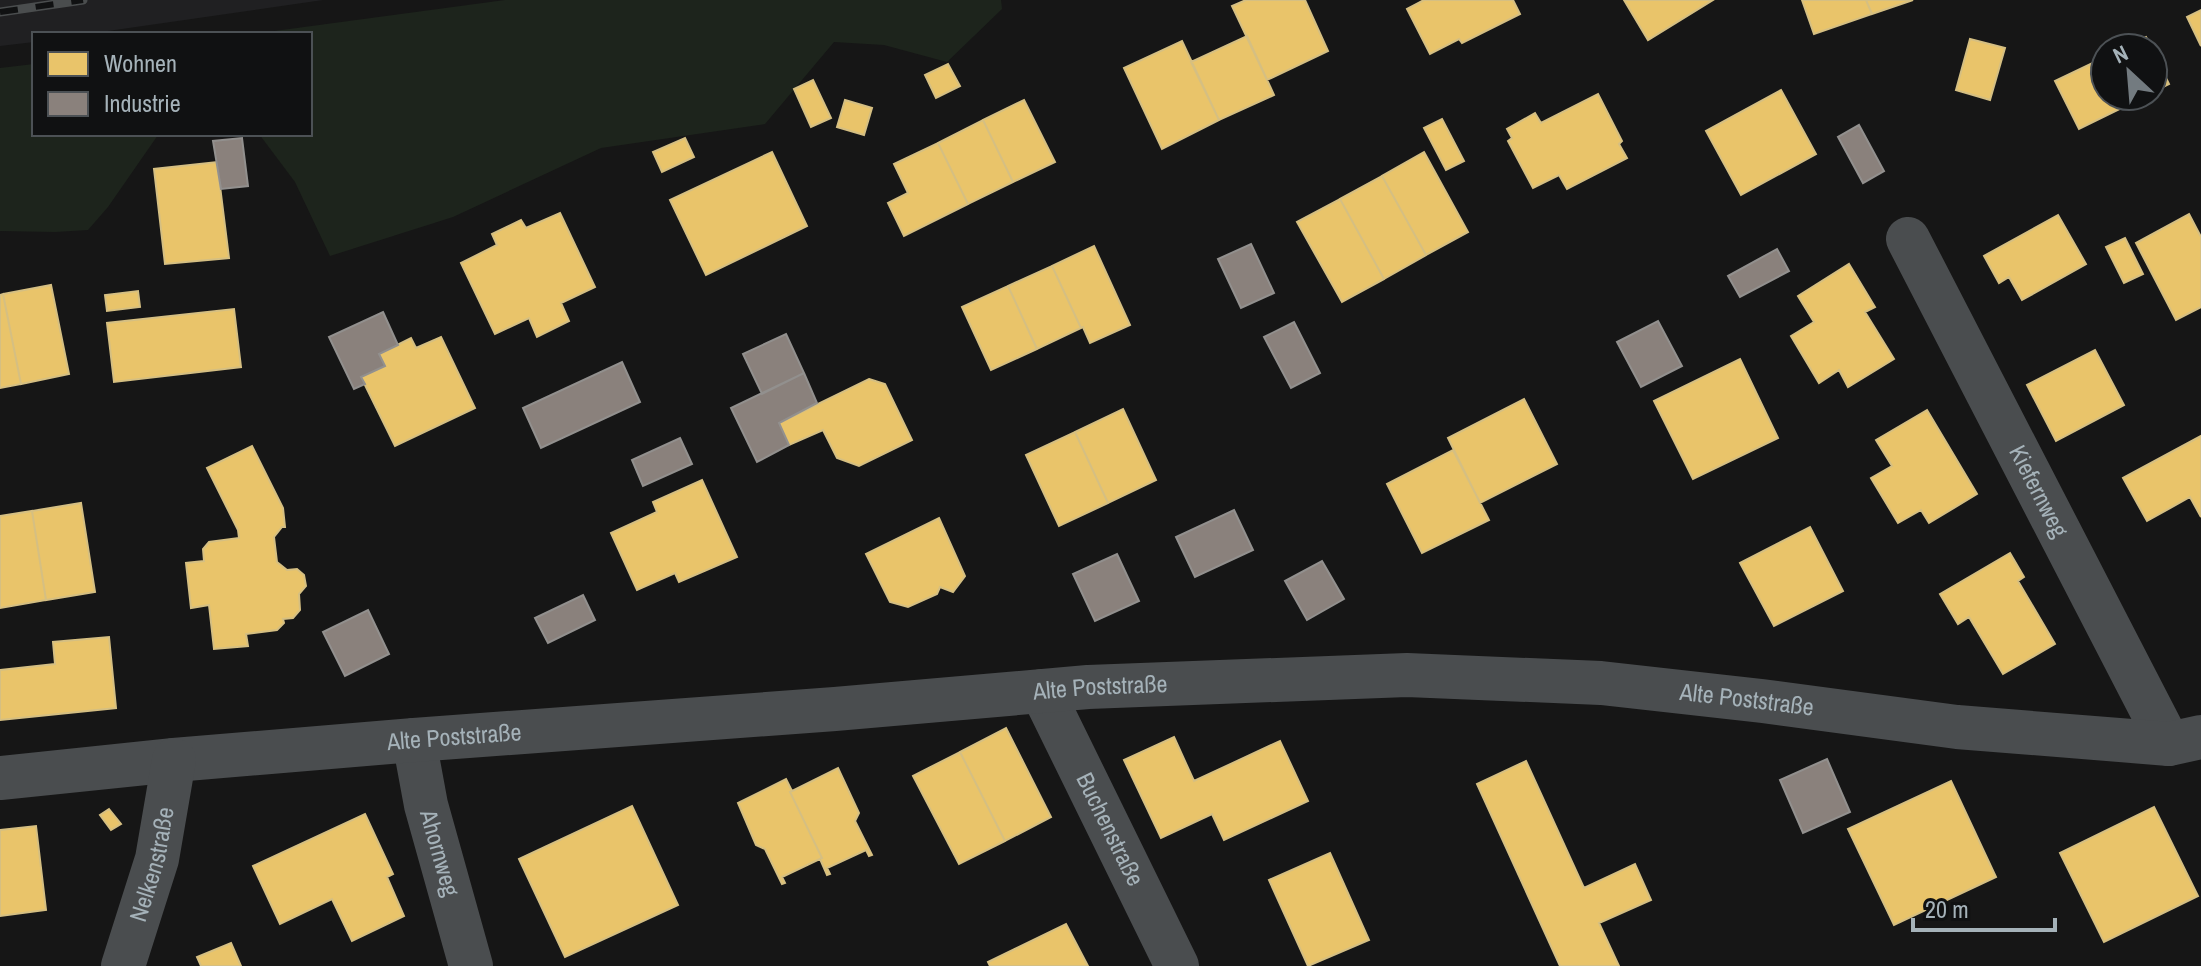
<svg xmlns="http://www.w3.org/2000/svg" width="2201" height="966" font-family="'Archivo Narrow',sans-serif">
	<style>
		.built { fill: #202022 }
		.green { fill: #1d241c }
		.homes { fill: #e9c46a; stroke: #d5bf82; stroke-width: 2 }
		.industry { fill: #8a817c; stroke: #92908e; stroke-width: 2 }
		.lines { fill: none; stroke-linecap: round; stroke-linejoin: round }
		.minor { stroke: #4a4d4f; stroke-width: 44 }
		.rail-casing { stroke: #4a4d4e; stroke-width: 9 }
		.rail { stroke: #101112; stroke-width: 6; stroke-dasharray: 18; stroke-linecap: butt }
		.labels { text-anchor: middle; stroke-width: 8; stroke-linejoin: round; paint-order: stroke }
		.street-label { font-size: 24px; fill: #a5b2b9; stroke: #101112 }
	</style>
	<rect width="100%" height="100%" fill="#161616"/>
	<path class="built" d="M0,0H323L87,34H34V42L0,46Z"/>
	<path class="green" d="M505,0H1001L1002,9L947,62L884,45L834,42L765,124L601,148L453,217L330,256L295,182L259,134H310V34H253Z
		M34,64V134H163L158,135L108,207L88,230L55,232L0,231V68Z"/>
	<path class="homes" d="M1246,0H1305L1328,51L1267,80L1232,6Z
		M1424,0H1513L1520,14L1462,43L1459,39L1430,54L1407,9Z
		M1624,0H1713L1648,40Z
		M1802,0H1866L1872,14L1814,34Z
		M1866,0H1913L1872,14Z
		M2201,10V46L2187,17Z
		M1247,36L1274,95L1219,120L1191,62Z
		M2146,37L2152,48H2123Z
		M1970,39L2005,48L1990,100L1956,90Z
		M1182,41L1219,120L1162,149L1124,68Z
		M2153,51L2169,84L2153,92Z
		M2105,57V96H2146L2079,129L2055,81Z
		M948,64L960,86L936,98L925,75Z
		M813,80L831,118L811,127L794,89Z
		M1781,90L1816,154L1741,195L1706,131Z
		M1598,94L1622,141L1619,144L1627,158L1567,189L1559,175L1533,188L1508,141L1512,138L1507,129L1535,113L1541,123Z
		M845,100L872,108L864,135L837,127Z
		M1024,100L1055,162L1013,182L983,120Z
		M1442,119L1464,161L1446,170L1424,128Z
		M983,120L1013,182L968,204L938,143Z
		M685,138L694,157L662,172L653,152Z
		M938,143L968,204L904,236L888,203L908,193L894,164Z
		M772,152L807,226L706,275L670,200Z
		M1424,152L1468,232L1426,255L1382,176Z
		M217,162L229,258L165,264L154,169Z
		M1382,176L1426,255L1384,279L1340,199Z
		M1340,199L1384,279L1342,302L1297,222Z
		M560,213L595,287L561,303L569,321L537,337L529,318L495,334L461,263L497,245L492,234L521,220L526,228Z
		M2189,214L2201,237V307L2176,320L2136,243Z
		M2058,215L2086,264L2022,300L2009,277L1999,283L1984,256Z
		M2125,238L2143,274L2124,283L2106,247Z
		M1094,246L1130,325L1090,343L1083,327L1081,328L1052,266Z
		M1849,264L1875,307L1865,312L1894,359L1848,387L1839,370L1819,383L1791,336L1814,322L1798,296Z
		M1052,266L1081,328L1037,349L1008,286Z
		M51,285L69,374L21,384L3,294Z
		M1008,286L1037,349L991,370L962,307Z
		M138,291L140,307L107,311L105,295Z
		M3,294L21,384L0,388V295Z
		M234,309L241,367L114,382L107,323Z
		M441,337L475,408L395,446L361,377L385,366L379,354L411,338L416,348Z
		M2095,350L2124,405L2056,441L2027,385Z
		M1740,359L1778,438L1693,479L1654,401Z
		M869,379L885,384L912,440L859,466L837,458L823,430L789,445L779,423Z
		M1524,399L1557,464L1480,503L1448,438Z
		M1123,409L1156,480L1108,503L1075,432Z
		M1927,410L1977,494L1929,523L1921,510L1898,523L1871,478L1892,466L1876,440Z
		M1075,432L1108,503L1059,526L1026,455Z
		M2201,436V517L2190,497L2147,521L2123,478Z
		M252,446L283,508L285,527H282L274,537L277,562L287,570L297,569L304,575L306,586L299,594L300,610L293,618L283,619L284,623L277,630L246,634L248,646L214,649L209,605L191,608L186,563L204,561L203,549L209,542L239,538L238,530L207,468Z
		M1453,450L1489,520L1422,553L1387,484Z
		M702,480L737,557L679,582L675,573L637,590L611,533L657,512L653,502Z
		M81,503L95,592L46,600L32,511Z
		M32,511L46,600L0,608V516Z
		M939,518L965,576L953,592L940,587L937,594L908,607L890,602L866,554Z
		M1810,527L1843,591L1774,626L1740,563Z
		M2010,553L2024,577L2018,581L2055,644L2003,674L1969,617L1958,624L1940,594Z
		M109,637L116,708L0,720V670L55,664L53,642Z
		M1006,728L1051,817L1005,841L960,752Z
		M1174,737L1194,781L1280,741L1308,801L1224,840L1212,814L1161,838L1124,760Z
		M960,752L1005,841L959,864L913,776Z
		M1526,761L1584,888L1635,864L1651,900L1599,923L1619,966H1560L1477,784Z
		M838,768L859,813L855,821L872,855L869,856L866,850L827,868L830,874L827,875L820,859L822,858L790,792Z
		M786,779L792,791L790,792L822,858L782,877L785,883L782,884L765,849L756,845L738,803Z
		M1951,781L1996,877L1894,925L1848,829Z
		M632,806L678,905L565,957L519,859Z
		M2154,807L2198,896L2104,942L2060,853Z
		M109,809L121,824L111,830L100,815Z
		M365,814L393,874L387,877L404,916L352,941L332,899L280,924L253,866Z
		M36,826L46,910L0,916V830Z
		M1330,853L1369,940L1308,966L1269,880Z
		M1066,924L1088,966H990L988,962Z
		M231,943L241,966H201L197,957Z"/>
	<path class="industry" d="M1859,125L1884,171L1863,183L1838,137Z
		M242,138L248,186L221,189L213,141Z
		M1251,244L1274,293L1241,308L1218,259Z
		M1777,249L1789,271L1740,297L1728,276Z
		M383,312L398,345L379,354L385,366L361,377L365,384L354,389L329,337Z
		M1658,321L1682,366L1641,387L1617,342Z
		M1294,322L1320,373L1291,388L1264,337Z
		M786,334L804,373L762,394L743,354Z
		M622,362L640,402L541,448L523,408Z
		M804,373L817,403L779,423L789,445L757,462L731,408Z
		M680,438L692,464L643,486L632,460Z
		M1234,510L1253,550L1195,577L1176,537Z
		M1117,554L1139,601L1095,621L1073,574Z
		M1322,561L1344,599L1307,620L1285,581Z
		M583,595L595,620L548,643L535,618Z
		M368,610L389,654L345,676L323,632Z
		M1827,759L1850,812L1803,833L1780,780Z"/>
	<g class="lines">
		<g class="minor">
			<path id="s1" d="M1908,239L2169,744"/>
			<path id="s2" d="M1042,691L1177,966"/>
			<path id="s3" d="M414,740L426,805L471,966"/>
			<path id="s4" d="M0,778L174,760L414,740L835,709L1088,687L1407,675L1601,683L1762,701L1957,727L2169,744L2201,737"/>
			<path id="s5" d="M123,966L157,859L174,760"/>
		</g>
		<g class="rail-casing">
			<path id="rail" d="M0,12L83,0"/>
		</g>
		<use href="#rail" class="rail"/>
	</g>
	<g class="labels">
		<g class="street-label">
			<text dy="8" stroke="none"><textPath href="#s1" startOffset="284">Kiefernweg</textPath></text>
			<text dy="8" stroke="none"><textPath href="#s4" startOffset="1104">Alte Poststraße</textPath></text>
			<text dy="8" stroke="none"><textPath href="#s4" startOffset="1752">Alte Poststraße</textPath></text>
			<text dy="8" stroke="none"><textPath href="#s4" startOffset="456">Alte Poststraße</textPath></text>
			<text dy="8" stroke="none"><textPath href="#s2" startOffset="154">Buchenstraße</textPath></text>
			<text dy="8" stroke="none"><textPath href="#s3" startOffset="116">Ahornweg</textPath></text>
			<text dy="8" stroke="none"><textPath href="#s5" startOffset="106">Nelkenstraße</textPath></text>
		</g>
	</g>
	<rect x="32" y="32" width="280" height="104" fill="#101112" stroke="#4c5155" stroke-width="2"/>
	<rect x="48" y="52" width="40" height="24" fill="#e9c46a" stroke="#4c5155" stroke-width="2"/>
	<text x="104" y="72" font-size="24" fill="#a5b2b9">Wohnen</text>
	<rect x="48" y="92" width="40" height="24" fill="#8a817c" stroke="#4c5155" stroke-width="2"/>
	<text x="104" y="112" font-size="24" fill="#a5b2b9">Industrie</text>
	<g transform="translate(2129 72) rotate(334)"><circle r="38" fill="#101112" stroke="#4c5155" stroke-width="2"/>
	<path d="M0-6L14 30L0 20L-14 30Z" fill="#737b80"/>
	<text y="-12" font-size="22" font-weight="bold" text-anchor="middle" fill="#a5b2b9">N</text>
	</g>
	<path d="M1913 918v12h142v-12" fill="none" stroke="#a5b2b9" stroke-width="4"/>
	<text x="1925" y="918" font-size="24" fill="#a5b2b9" stroke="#101112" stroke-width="6" paint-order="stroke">20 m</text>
</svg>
